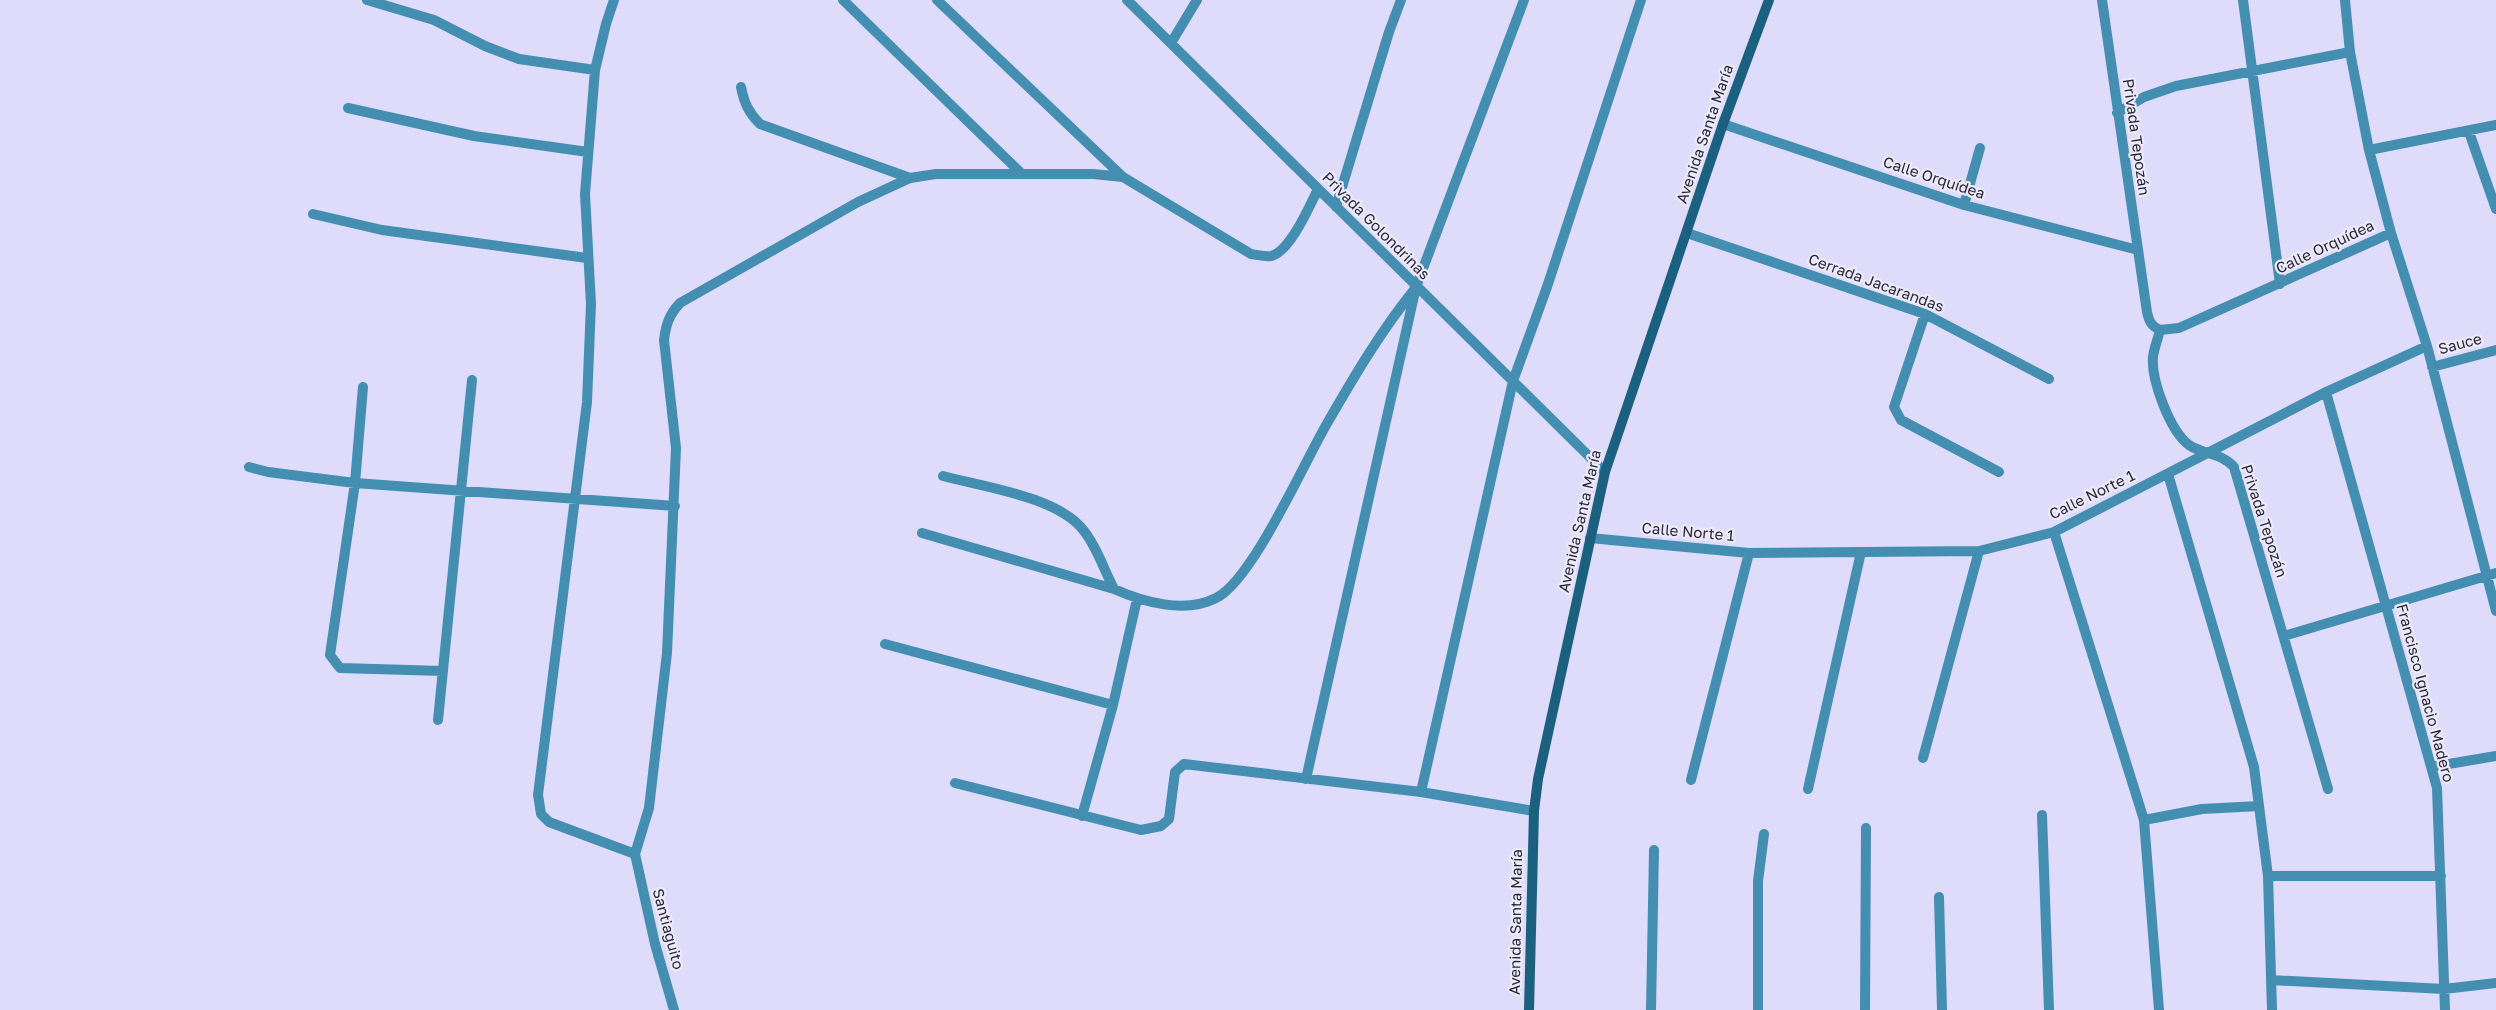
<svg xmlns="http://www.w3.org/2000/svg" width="2496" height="1010" font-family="'Golos Text',sans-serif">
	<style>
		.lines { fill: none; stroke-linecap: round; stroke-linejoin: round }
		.street { stroke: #438eb1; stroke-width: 10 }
		.secondary { stroke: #1b617f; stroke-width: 10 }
		.labels { text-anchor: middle; stroke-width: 4.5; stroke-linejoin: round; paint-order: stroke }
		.street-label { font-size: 15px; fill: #2a2736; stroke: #eceafa }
	</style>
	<rect width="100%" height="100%" fill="#dfdbfa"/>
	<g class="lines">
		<path class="street" d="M367,0L434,20L485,46L519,59L595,70
			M614,0L606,24L595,70L585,194L591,304L587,402L538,795L541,814L549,822L635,854
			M843,0L1022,174
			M937,0L1123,177
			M1127,0L1605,472
			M2102,0L2147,312C2149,321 2151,326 2160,330C2158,339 2154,348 2153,357C2151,380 2170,431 2189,445C2204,455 2222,453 2234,467L2328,789
			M2243,0L2280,284
			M2345,0L2350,52L2369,150L2391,233L2427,346L2496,611
			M1171,43L1197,0
			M741,87C744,103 749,113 760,124L910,178
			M348,108L474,136L588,152
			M2117,113L2144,97L2176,86L2350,52
			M1723,124L1964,205L2138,250
			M2469,132L2496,209
			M2369,150L2496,125
			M1964,205L1980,148
			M1336,207L1389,32L1401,0
			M313,214L382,230L587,258
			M1687,233L1925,314L2049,379
			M1925,314L1894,407L1901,420L1999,472
			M2160,330L2179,328L2391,233
			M2432,367L2496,350
			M363,387L355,483L330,655L340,668L443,671
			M2326,392L2437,788L2445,1010
			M249,467L268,472L355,483L675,506
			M2168,474L2254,767L2268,876L2272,1010
			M943,476C984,487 1059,497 1084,531C1097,547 1104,570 1114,589
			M2054,532L2144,820L2159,1010
			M922,533L1114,589C1143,602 1185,614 1216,598C1253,580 1305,460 1329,420C1355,375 1381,331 1414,290
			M1590,538L1749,553L1979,551L2054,532L2326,392L2427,346
			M2284,636L2496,573
			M885,644L1113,705
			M438,720L472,380
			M1923,758L1979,551
			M2431,767L2496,756
			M1306,779L1416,287L1524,0
			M1691,780L1749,553
			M955,783L1141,830L1161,826L1169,819L1175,772L1184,764L1421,792L1534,811
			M1808,789L1861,552
			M1421,792L1513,381L1547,287L1641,0
			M2042,815L2049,1010
			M1082,816L1113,705L1137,599
			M2144,820L2202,809L2259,806
			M635,854L649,808L667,653L676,448L664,340C666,324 669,315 680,303L858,202L910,178L936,174H1093L1123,177L1251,254C1258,255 1265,257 1271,256C1290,252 1310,205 1318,189
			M635,854L655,944L674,1010
			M2268,876H2441
			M1939,897L1942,1010
			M2271,980L2444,989L2496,983
			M1651,1010L1654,850
			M1758,1010V881L1764,834
			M1865,1010L1866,828"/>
		<path class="secondary" d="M1529,1010L1534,811L1538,779L1605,472L1723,124L1769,0"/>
	</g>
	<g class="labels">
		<g class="street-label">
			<text transform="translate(1705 134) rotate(-71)" y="5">Avenida Santa María</text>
			<text transform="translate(2136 137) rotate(82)" y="5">Privada Tepozán</text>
			<text transform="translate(1934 178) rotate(18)" y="5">Calle Orquídea</text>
			<text transform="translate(1376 226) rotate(45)" y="5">Privada Golondrinas</text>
			<text transform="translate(2325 247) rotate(-25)" y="5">Calle Orquídea</text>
			<text transform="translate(1876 283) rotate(20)" y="5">Cerrada Jacarandas</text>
			<text transform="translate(2460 344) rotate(-15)" y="5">Sauce</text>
			<text transform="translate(2092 495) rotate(-26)" y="5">Calle Norte 1</text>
			<text transform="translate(1580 521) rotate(-77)" y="5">Avenida Santa María</text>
			<text transform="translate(2264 521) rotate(72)" y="5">Privada Tepozán</text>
			<text transform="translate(1688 532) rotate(5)" y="5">Calle Norte 1</text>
			<text transform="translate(2425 693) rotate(75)" y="5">Francisco Ignacio Madero</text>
			<text transform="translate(1516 922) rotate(-89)" y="5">Avenida Santa María</text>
			<text transform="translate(668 929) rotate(75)" y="5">Santiaguito</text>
		</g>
	</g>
</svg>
